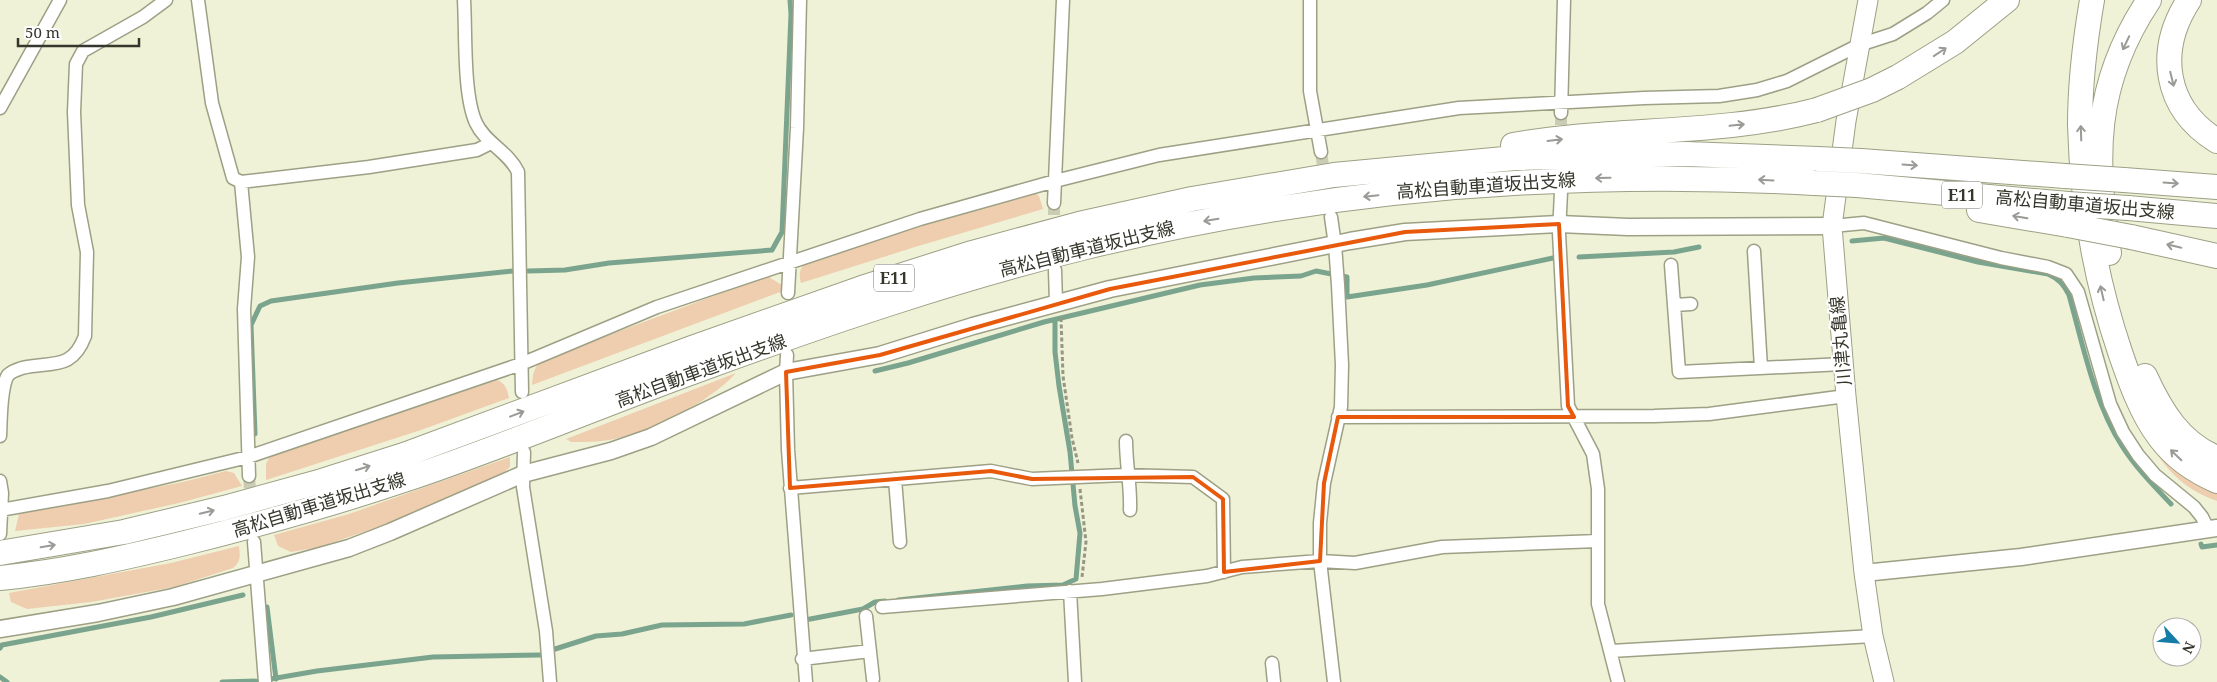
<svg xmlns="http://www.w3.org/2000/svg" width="2217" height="682" font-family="'Noto Serif','Noto Sans JP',serif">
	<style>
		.green { fill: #efcdaf }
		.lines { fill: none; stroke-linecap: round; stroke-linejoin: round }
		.stream { stroke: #7aa48d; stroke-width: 5 }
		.minor-tunnel { stroke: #cacdb4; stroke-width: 12; stroke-dasharray: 12 6; stroke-linecap: butt }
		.minor-casing { stroke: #9da085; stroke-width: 15 }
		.tertiary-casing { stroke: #9da085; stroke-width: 19 }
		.secondary-casing { stroke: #9da085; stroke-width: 21 }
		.motorway-casing { stroke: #9da085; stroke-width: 26 }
		.path { stroke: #959783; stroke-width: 3; stroke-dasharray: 4 2.5; stroke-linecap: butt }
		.minor { stroke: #fff; stroke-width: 12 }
		.tertiary { stroke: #fff; stroke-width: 16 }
		.secondary { stroke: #fff; stroke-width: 19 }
		.motorway { stroke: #fff; stroke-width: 24 }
		.motorway-bridge-casing { stroke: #9da085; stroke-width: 26; stroke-linecap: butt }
		.motorway-bridge { stroke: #fff; stroke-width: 24 }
		.oneway { stroke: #9a9b96 }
		.marked { fill: none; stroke: #e8590c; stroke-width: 4; stroke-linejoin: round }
		.labels { text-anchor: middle; stroke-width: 4.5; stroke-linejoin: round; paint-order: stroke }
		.shield { fill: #fff; stroke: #72736b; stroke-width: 1 }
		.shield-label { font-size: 16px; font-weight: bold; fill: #36372c }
		.street-label { font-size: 18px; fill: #36372c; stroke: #fff }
	</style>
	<rect width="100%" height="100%" fill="#eff2d6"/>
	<path class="green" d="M1033,191L1039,196L1043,209L915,247L801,283C797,269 803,263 815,257Z
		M767,276L782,285L783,291L532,385C533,372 534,366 545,359Z
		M736,373C710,402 648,434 609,440C597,442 584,442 571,442L566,439Z
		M497,380C506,384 507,389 509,398L421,430L266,480V464L269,458L277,454Z
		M2139,427L2217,488V501C2177,487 2161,462 2139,427Z
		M510,457V467L504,472L409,516L320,547L291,552L278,546L274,535L349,514Z
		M226,471L234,473L242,486L179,503L84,524L15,531L19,514L183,482Z
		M239,546C240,556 241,562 233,568L174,587L91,602L27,609L11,602L9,593L171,563Z"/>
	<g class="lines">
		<path class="stream" d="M1852,241L1884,238L1978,262L2048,274C2059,279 2064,285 2069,295C2083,345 2094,402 2122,446C2136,468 2154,486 2171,504
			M1579,257L1674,252L1699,247
			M528,271L565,270L609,263L772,250L782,232L791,14L790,0
			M875,371L908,363L1044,322L1200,285L1254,278L1301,276L1316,271L1347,277V297L1427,285L1553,258
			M255,434L251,325L260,306L271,301L398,283L513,271
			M2201,544L2202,547L2217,545
			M898,600L1027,586L1063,585L1076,579L1080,533L1075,506L1070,452L1059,386L1055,352V320
			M267,607L276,679
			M805,620L863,609L875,602L885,601
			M0,648L2,645L151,617L243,595
			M552,650L596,636L622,634L662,625L744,624L791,615
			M0,677L7,682
			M222,682L259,681L317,671L433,657L540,655"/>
		<path class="minor-tunnel" d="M1561,143V113
			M1321,152L1329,207
			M1054,203V235
			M249,476L251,505"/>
		<g class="minor-casing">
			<path id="minor" d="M198,0L212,103L233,178L241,182L248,257L244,309L249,476
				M464,0C466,33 463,95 476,123C485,143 509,152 518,172L522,392
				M1310,0V91L1321,152
				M0,108L60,0
				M1561,113L1564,0
				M241,182L369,167L477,150L491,143
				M1561,192L1559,233L1568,406L1593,454L1598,489V604L1618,682
				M1054,203L1063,0
				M1331,217L1335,245L1338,285L1342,365L1341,407L1324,483L1320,523V561L1334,682
				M1832,226L1864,223L2001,258L2048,267L2066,274L2078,292L2110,404L2123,432L2138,455L2155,475L2194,507L2202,517L2208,529
				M1754,251L1761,368
				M1671,265L1679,372L1843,364
				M1055,270L1056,303
				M788,293L797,128L800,0
				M1674,305L1691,304
				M787,355L786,372L788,450L806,682
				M1338,417L1654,416L1709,414L1846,396
				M0,436C1,421 0,388 8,375C12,371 16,370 22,368C52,361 72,371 85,336L87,252L78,205L74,112L76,64L83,51L143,17L166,0
				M1126,441C1126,464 1131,487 1130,510
				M524,452L523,487L546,631L550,682
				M895,479L900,542
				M0,481L2,493L0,534
				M790,488L991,471L1032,479L1124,475L1193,477L1223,499L1224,572
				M0,510L108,491L248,457L521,364L657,307L920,219L1055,181L1159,155L1459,108L1644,98L1719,96L1757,90L1787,81L1859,45L1893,34L1927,13L1943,0
				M254,542L265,682
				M1070,591L1075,682
				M882,607L1102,589L1207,576L1242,567L1320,561L1355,563L1442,547L1598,541
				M866,616L873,679
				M1611,651L1873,636
				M802,659L870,651
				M1272,663L1274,682"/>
		</g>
		<g class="tertiary-casing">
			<path id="tertiary" d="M1864,573L2021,557L2217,528
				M0,629L98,613L173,597L349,548L390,532L523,474L611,451L651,437L786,372L880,355L973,326L1110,289L1350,241L1405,232L1559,224L1628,227L1832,226"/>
		</g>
		<g class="secondary-casing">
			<path id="secondary" d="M1868,0L1846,121L1832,226L1846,396L1864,573L1873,636L1884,682"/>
		</g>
		<g class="motorway-casing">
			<path id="motorway" d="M2092,0C2085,41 2080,83 2080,125C2082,203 2095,278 2120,352C2130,381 2141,413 2160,438C2175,458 2194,471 2217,481
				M2189,0C2156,51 2164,108 2217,141
				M1898,77L1955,42L2007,0
				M1513,145C1614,127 1717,136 1817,110
				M1861,161L2065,176
				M2124,180L2217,187
				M1857,185L2068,204
				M2128,208L2217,216
				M1979,210L2068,225
				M2131,237L2217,256
				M2109,253C2094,157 2093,84 2149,0
				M2145,376C2161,411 2180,443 2217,458
				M0,553L124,532L224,508L322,481L404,455L692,348L862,288L972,253L1079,224L1192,199L1334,175L1515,158L1686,154L1818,159
				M0,578C62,572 124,558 185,543C261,524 336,503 410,478C508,445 604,404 701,369C827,323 956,279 1086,247C1324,189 1570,169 1814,183"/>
		</g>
		<path class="path" d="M1061,318L1063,376L1072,438L1078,463
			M1080,489L1086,542L1082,577"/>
		<use href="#minor" class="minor"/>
		<use href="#tertiary" class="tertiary"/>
		<use href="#secondary" class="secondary"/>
		<use href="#motorway" class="motorway"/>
		<g class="motorway-bridge-casing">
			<path id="motorway-bridge" d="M1817,110L1872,90L1898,77
				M1818,159L1861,161
				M2065,176L2124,180
				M1814,183L1857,185
				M2068,204L2128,208
				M2068,225L2131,237"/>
		</g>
		<use href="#motorway-bridge" class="motorway-bridge"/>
	</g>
	<defs><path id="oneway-shaft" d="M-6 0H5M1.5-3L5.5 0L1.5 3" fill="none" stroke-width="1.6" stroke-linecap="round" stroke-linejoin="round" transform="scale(1.25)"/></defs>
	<g class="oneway">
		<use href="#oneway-shaft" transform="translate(2126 43) rotate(115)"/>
		<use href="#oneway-shaft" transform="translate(1940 52) rotate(-34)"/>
		<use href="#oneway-shaft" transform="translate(2172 79) rotate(76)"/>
		<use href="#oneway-shaft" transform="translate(1737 125) rotate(-6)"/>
		<use href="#oneway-shaft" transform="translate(2081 133) rotate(-92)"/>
		<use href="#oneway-shaft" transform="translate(1555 140) rotate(-7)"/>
		<use href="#oneway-shaft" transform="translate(1910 165) rotate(4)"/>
		<use href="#oneway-shaft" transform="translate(1603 178) rotate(179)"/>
		<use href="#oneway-shaft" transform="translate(1766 180) rotate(-177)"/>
		<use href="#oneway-shaft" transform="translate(2171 183) rotate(4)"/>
		<use href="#oneway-shaft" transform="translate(1371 196) rotate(174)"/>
		<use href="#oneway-shaft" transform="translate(2020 217) rotate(-170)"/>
		<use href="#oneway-shaft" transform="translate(1211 220) rotate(171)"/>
		<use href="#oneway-shaft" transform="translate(2174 246) rotate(-167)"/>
		<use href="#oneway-shaft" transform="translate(2102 293) rotate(-103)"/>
		<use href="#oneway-shaft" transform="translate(517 414) rotate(-21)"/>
		<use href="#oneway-shaft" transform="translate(2176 455) rotate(-136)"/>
		<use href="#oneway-shaft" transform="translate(363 468) rotate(-17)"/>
		<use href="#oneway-shaft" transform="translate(207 512) rotate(-14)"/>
		<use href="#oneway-shaft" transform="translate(48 546) rotate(-10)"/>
	</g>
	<path class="marked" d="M1559,224L1568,406L1574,417H1338L1324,483L1320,561L1224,572L1223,499L1193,477L1032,479L991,471L790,488L786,372L880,355L1110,289L1405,232Z"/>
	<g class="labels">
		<g class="shield">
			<rect x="1942" y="181.5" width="40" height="27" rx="4"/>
			<rect x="874" y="264.5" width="40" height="27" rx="4"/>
		</g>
		<g class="shield-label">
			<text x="1962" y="201">E11</text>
			<text x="894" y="284">E11</text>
		</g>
		<g class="street-label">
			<text transform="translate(1486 186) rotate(-4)" y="6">高松自動車道坂出支線</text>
			<text transform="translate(2085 205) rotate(5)" y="6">高松自動車道坂出支線</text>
			<text transform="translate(1087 249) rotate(-14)" y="6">高松自動車道坂出支線</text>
			<text transform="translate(1841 341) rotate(-95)" y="6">川津丸亀線</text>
			<text transform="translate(701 371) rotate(-20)" y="6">高松自動車道坂出支線</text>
			<text transform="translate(319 505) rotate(-17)" y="6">高松自動車道坂出支線</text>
		</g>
	</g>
	<g transform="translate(2177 642) rotate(116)"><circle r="24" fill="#ffffff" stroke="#afafab"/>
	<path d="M0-4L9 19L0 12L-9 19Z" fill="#157ca7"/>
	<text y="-8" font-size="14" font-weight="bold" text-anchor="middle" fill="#36372c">N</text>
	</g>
	<path d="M18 38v8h121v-8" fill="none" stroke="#36372c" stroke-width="2.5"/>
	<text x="25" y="38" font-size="15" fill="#36372c" stroke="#ffffff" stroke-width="4" paint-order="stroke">50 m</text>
</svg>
